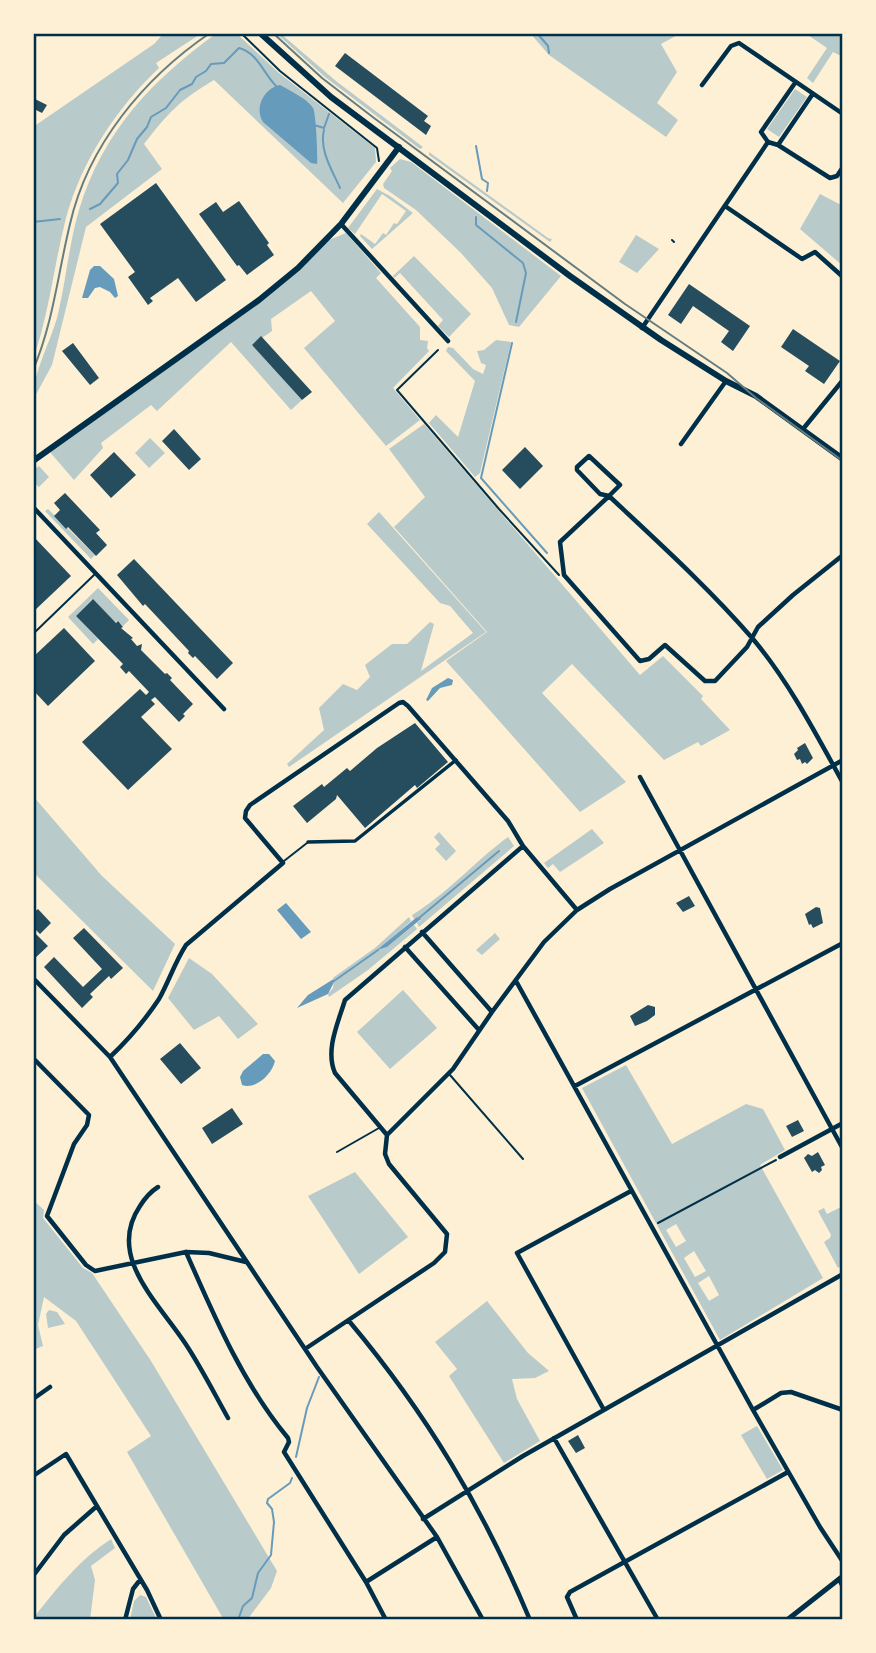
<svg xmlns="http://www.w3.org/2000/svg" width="876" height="1653" font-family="Lora,serif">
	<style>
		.green { fill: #b9caca; fill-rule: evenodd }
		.water { fill: #669bbc }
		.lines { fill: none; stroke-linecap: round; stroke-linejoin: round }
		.stream { stroke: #669bbc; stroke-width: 2 }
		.building { fill: #264d5e }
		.path { stroke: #003049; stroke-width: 2 }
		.service { stroke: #003049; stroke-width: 2 }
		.pedestrian { stroke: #003049; stroke-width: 3.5 }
		.minor { stroke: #003049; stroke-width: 4.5 }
		.tertiary { stroke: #003049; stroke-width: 5 }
		.secondary { stroke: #003049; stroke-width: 6 }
		.tram { stroke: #657d81; stroke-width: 2 }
		.rail { stroke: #657d81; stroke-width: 2 }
		.neatline { fill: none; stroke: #003049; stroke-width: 2.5 }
	</style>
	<rect width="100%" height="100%" fill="#fdf0d5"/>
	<path class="green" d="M164,33H202L156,63L159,68C116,109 82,160 66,218C54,265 49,314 33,360V127L154,44Z
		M217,33H236L279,73L375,148L376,162L343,203L214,80C180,100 168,113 144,144L162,169L86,227L52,365L33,400C33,371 51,342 58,314C66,280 69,244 79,210C103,131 152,80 217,33Z
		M276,33H280L336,81L423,147L420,149L325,77Z
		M530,33H681L661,44L677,72L657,103L678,120L666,137L549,55Z
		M805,33H843V57L833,52L813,83L807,78L827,48Z
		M795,89L807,97L779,137L767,129Z
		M429,152L548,238L552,239L550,242L429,155Z
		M400,159L411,162L561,276L519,327L509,325L492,288L461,253L416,210L384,188L383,184L392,171L390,168Z
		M377,189L390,196L413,213L372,249L360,236L361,234L375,244L383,233L386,235L394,223L397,224L406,211L382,194L355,234L348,228Z
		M820,194L843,206V266L800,229Z
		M346,233L381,273L376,278L420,327V340L428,341L427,348L429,351L393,388L420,420L386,446L304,348L335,321L311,291L271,319L272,331L252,345L302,400L291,410L231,342L157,411L151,405L101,443L103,448L74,480L49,451L259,300L324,242Z
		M636,235L659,249L637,273L619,262Z
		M414,256L471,314L449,337L438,326L443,320L400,273L394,278L393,276Z
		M496,340L511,342L480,473L475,477L429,423L436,415L458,437L475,381L446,351L448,347L453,348L473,369L483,374L486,365L481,363L477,351L484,350Z
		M424,424L640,675L663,656L703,696L701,699L730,730L701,746L698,742L664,760L572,664L542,693L626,782L580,812L446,661L487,632L394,527L425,497L389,449Z
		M150,438L165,453L149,468L135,453Z
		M39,466L49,477L39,487L33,482V470Z
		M48,509L95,555L91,559L45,511Z
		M379,512L486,632L289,767L287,764L324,730L319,708L343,684L357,690L370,677L365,665L392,644H407L430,622L434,624L421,671L473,633L450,606L440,603L367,524Z
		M98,588L129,620L123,626L117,621L115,622L92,599L76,616L98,639L93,644L68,617Z
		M33,796L102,876L175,944L153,991L33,872Z
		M592,829L604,843L560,872L553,864L548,868L544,863Z
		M439,832L456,851L446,861L435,849L440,844L434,837Z
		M508,837L514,846L419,927L417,923L421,920L417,917L414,919L412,915C447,894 475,861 508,837Z
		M409,917L411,921L379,949L387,947L414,925L417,929L368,970L329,997L328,994L333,988L334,980H332L334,977L375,948Z
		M495,933L500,939L482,955L476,950Z
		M189,958L212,974L258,1024L238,1039L219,1016L194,1030L168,998Z
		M403,990L437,1028L390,1069L357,1032Z
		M626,1065L672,1144L746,1104L763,1109L785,1150L760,1165L823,1278L720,1340L582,1088ZM676,1224L686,1241L676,1247L666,1230ZM694,1251L706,1271L695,1277L684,1258ZM709,1276L719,1295L709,1301L698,1283Z
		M355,1172L408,1237L359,1274L308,1196Z
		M33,1200L44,1210L43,1218L83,1268L92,1273L151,1361L277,1571L271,1588L247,1620H224L127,1452L151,1436L76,1321L44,1297L38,1325L43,1346L33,1350Z
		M843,1206V1265L838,1268L824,1242L830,1238L831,1235L818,1211L824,1208L827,1214Z
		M487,1301L528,1353L549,1371L535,1378L512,1379L517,1399L540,1441L504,1463L449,1376L457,1369L435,1342Z
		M49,1310L57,1312L65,1324L48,1328L46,1314Z
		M757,1426L783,1470L767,1479L741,1435Z
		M111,1539L115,1548L91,1566L95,1580L90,1620H35L34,1617C57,1588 80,1559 111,1539Z
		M140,1595L146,1597L157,1620H130L134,1601Z"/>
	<path class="water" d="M280,85C290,91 308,99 313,108C316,112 318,159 317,164L311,163L263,122C254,108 264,88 280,85Z
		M94,266H100L114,279L118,296L115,298L110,292L100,287L95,288L88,298H82L90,270Z
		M448,678L453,680L452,685L440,688L428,701L426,700L432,688Z
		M286,903L311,932L301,939L277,910Z
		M417,917L421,919L387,947L377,950Z
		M332,980H335L328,994L297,1008L308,995Z
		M263,1054H269L275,1061C272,1074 256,1090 242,1085L240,1077L243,1071Z"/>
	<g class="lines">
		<path class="stream" d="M537,33L548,46L549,53
			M314,125L324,128L329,114
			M324,130C319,150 332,170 340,188
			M476,146L482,179L488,183L487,191
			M90,209L100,204L118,183L117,174L128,160L137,139L147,127L151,117L166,108L180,90L192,84L196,77L206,71L211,64L224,63L239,48C258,53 263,73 276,86
			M476,217V225L523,263L526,273L516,322
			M33,222L60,219
			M512,343L481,478L547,553
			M419,918L499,851
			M334,981L378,950
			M296,1457L307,1408L319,1377
			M238,1620L243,1606L252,1598L258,1573L271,1555L274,1522L272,1509L267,1503L268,1499L290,1483L292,1478"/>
	</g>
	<path class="building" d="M345,53L428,116L424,121L431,126L426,135L335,66Z
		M33,98L47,105L42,113L36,110L33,113Z
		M156,183L226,280L196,302L178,278L150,298L153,301L148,305L128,277L135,272L100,224Z
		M239,201L269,243L267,245L274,255L247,275L239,265L237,266L199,214L216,202L223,212Z
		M689,284L750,326L733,351L721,342L729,331L693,306L681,324L668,315Z
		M793,329L840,361L824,384L805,371L809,366L781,347Z
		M261,336L312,392L302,400L252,345Z
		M73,343L99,378L90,385L62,351Z
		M174,429L201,459L189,470L162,441Z
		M525,447L543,466L520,489L502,470Z
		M114,452L136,475L111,498L90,475Z
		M65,493L100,530L96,533L107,545L96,556L68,527L66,529L54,516L60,510L54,503Z
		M33,536L71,576L33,612Z
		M134,559L233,663L217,679L195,656L193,658L188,653L189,651L145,604L143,606L117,575Z
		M93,599L116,623L118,621L123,627L121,628L133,638L131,639L137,646L142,644L141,650L165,674L167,673L172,678L170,680L193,704L183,714L185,716L179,722L155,697L151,700L155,704L141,717L172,749L128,790L82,742L140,689L146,695L149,692L129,671L126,674L120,667L123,664L76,616Z
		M64,628L95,661L48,706L33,690V657Z
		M415,723L448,762L417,788L415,785L365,828L337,795L336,799L307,823L293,806L322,784L324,787L347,768L350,771L377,748Z
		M805,743L813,758L807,764L805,762L802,764L800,759L797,760L794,754L798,750L797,748Z
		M689,896L695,906L683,912L676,903Z
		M816,907L820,908L823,923L813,928L811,924L809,925L805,914Z
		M38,909L51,923L40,934L33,927V913Z
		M84,928L123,968L111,979L109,976L90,994L93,997L82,1008L44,967L54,957L83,987L102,969L73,938Z
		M33,931L48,946L33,960Z
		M648,1005L655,1007V1015L647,1021L635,1026L630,1016Z
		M180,1043L201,1068L181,1084L160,1059Z
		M232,1108L243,1124L212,1144L202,1128Z
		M798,1120L804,1131L792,1137L786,1126Z
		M818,1152L825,1165L821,1167L822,1170L819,1173L815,1170L812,1172L804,1158L808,1154L812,1156Z
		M578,1435L585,1448L576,1453L568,1441Z"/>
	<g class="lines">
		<path class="path" d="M241,33L280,71L377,148L379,161
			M672,240L674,242
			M438,350L397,390L499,509L559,575
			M658,1223L776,1160"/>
		<path class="service" d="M33,634L95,574
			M284,861L307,843
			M450,1075L523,1159
			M337,1152L379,1128"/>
		<path class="pedestrian" d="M308,842L355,841L456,760"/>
		<path class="minor" d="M795,83L761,132L768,142L778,145L812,95
			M702,85L731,46L739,43L843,114
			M778,145L830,178L837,176L843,167
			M725,206L802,259L815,252L843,277
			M341,224L448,341
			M642,328L768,142
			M803,429L843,380
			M681,444L726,381
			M609,496L600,494L577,470V467L589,456L620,485L609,496C658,542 709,588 753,639C789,682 816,734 843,783
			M608,497L560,542L564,575L640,661L649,659L665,645L705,681H715L747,647L758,627L793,595L843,555
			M33,507L224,709
			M640,777L843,1149
			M422,932L492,1012
			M405,947L479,1030
			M33,978L110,1057L317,1367L437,1537L483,1620
			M516,981L753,1410L820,1527L843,1562
			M110,1057C128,1040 145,1020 159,999C169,981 175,962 186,945L283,863L245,818L246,811L250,805L399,703L403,702L408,706L508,821L523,846L577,910
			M33,1058L89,1115L87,1125L74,1144L47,1216L86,1265L95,1271L186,1252L209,1253L246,1262
			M575,1086L843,943
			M387,1135L335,1073C325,1050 338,1023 345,1000L523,846
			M780,1157L843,1123
			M158,1187C150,1192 145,1198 140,1206C106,1256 158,1302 185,1343C201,1367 214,1393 228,1418
			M186,1252C214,1316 243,1384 288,1438L289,1442L284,1452L366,1582L386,1620
			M349,1321C427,1414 483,1508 530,1620
			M305,1349L434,1263L445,1252L447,1234L389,1164L385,1154L387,1135L453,1069L492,1012L544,942L577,910L610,889L843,760
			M33,1399L50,1387
			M604,1410L517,1253L631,1191
			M753,1410L781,1393L791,1392L843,1410
			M554,1438L658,1620
			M33,1476L66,1454L147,1590L161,1620
			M423,1519L523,1456L843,1274
			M33,1576L64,1535L97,1506
			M839,1579L843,1587
			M366,1582L437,1537
			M125,1620L133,1589L140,1580
			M577,1620L567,1597L570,1592L788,1472"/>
		<path class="tertiary" d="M787,1620L843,1576"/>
		<path class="secondary" d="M260,33L331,97L570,276L661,340L726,381L756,396L843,459
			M33,461L259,300L298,268L341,224L399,147"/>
		<path class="tram" d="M273,33L322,78L374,118L625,304L727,373L756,398L843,461"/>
		<path class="rail" d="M33,370C53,324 58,273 70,224C88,145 144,78 210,33"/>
	</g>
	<rect width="876" height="1653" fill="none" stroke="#fdf0d5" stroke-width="70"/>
	<rect x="35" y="35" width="806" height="1583" class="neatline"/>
</svg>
